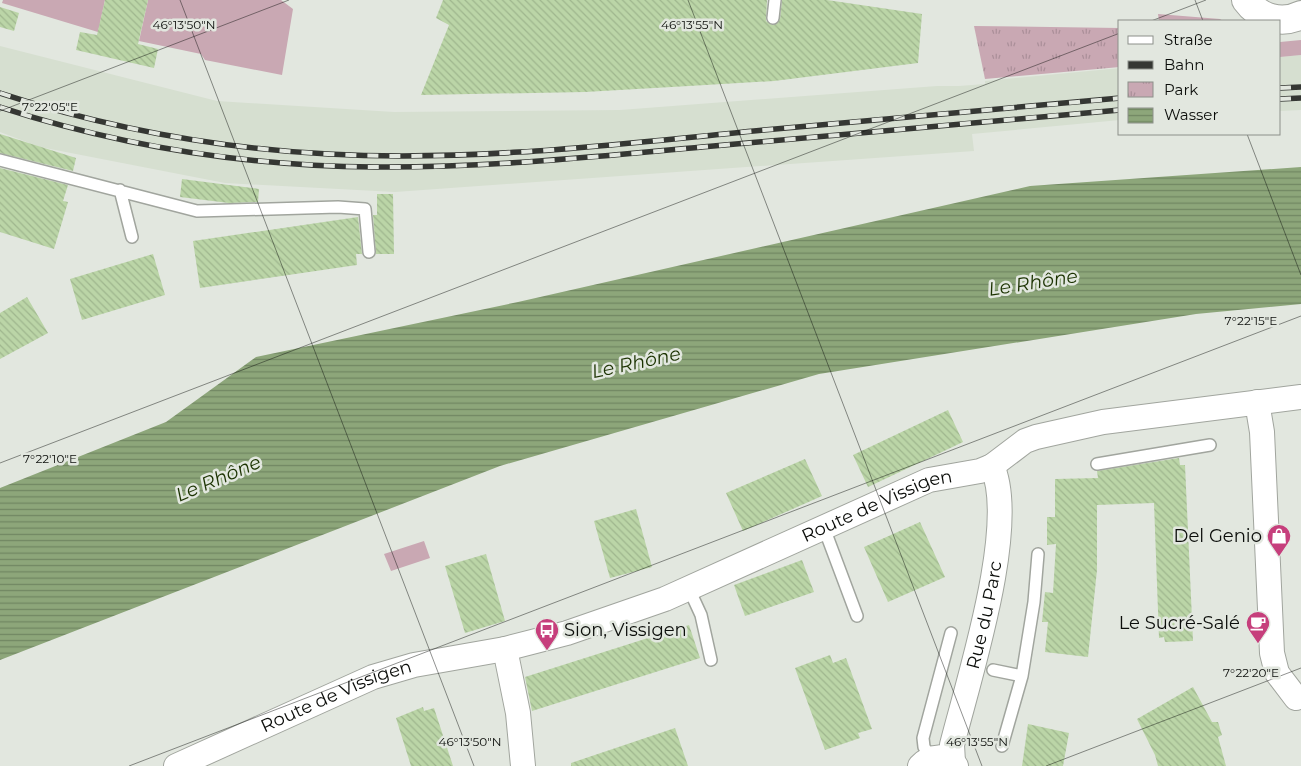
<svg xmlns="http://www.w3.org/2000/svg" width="1301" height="766" font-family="Montserrat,sans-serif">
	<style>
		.built { fill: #d6dfd0 }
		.grass { fill: #c9a8b3 }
		.park { fill: url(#park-tufts) }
		.water { fill: url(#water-rules) }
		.building { fill: url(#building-back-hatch) }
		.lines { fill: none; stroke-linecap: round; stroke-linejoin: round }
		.lane-casing { stroke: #a1a59e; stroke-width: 14 }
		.street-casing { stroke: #a1a59e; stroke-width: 26 }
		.primary-casing { stroke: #a1a59e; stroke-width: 30 }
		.lane { stroke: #fff; stroke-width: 11 }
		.street { stroke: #fff; stroke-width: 24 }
		.primary { stroke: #fff; stroke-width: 28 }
		.rail-casing { stroke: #353733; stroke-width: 5.5 }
		.rail { stroke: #e2e7df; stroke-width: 4; stroke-dasharray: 11; stroke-linecap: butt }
		.ticks { fill: none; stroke: #0b0d0a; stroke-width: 1; stroke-opacity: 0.45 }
		.labels { text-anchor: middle; stroke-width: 5; stroke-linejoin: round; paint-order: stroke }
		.street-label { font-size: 18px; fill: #0b0d0a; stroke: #e2e7df }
		.poi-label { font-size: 18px; fill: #0b0d0a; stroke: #e2e7df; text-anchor: end }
		.water-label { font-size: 19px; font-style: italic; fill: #1c3302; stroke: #e2e7df }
		.ticks-label { font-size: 12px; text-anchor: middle; fill: #0b0d0a; stroke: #e2e7df; stroke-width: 5; stroke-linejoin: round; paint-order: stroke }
	</style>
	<defs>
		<pattern id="park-tufts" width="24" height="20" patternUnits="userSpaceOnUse" patternTransform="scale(1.25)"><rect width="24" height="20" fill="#c9a8b3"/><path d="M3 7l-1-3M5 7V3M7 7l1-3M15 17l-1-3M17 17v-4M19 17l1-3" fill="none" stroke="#ab8f99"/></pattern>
		<pattern id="water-rules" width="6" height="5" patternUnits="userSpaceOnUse" patternTransform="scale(1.25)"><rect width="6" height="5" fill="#8da67a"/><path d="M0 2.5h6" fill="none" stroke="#718662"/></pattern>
		<pattern id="building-back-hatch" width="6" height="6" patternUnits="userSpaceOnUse" patternTransform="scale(1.25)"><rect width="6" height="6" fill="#bbd5a7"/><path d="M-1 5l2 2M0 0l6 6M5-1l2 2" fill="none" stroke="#9fb68e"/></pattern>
	</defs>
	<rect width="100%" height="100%" fill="#e2e7df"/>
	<path class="built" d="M0,46L217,101L394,112L620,110L937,86H959L985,84V81L1120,68V120L972,134L974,151L395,192L225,183L40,147L0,132Z
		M1301,55V110L1280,111V57Z"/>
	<path class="grass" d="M3,0H105L98,32L2,3Z
		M148,0H281L293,9L282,75L205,60L201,54L139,41Z
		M1158,14L1220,19L1223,21H1159Z
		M1301,40V55L1280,57V42Z
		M424,541L430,558L391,571L384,554Z"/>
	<path class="park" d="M974,26L1120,28V67L985,79Z"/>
	<path class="water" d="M1301,167V304L1196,314L819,374L500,466L0,660V488L166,422L256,357L518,302L1030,186Z"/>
	<path class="building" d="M105,0H148L138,44L158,49L154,68L76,50L80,32L97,35Z
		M443,0H767L766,21L773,25L780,19L782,0H827L922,14L918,63L774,81L689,86L585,92L421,95L449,25L436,18Z
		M0,7L19,13L14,31L0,27Z
		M0,134L76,158L73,171L0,153Z
		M0,168L68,185L63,201L68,202L54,249L0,232Z
		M182,179L259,189L258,202L229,203L180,197Z
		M377,194H393L394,254H376L373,215H377Z
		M358,217L362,254H356L357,265L200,288L193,241Z
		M153,254L165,295L82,320L70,279Z
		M27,297L48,333L0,359V313Z
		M948,410L963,442L868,487L853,455Z
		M1179,458L1180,465H1185L1193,641L1165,642L1164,637L1159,638L1154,503L1097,505V570L1088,657L1045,652L1048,622H1042L1045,592L1053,593L1056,544L1047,545V517H1055V479L1098,478L1097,471Z
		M805,459L822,496L743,531L726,493Z
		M636,509L652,567L610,578L594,521Z
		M920,522L945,577L888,602L864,547Z
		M486,554L505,621L465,633L445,566Z
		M802,560L814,592L745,616L734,585Z
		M689,625L700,658L532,711L525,677Z
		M830,655L833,663L846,658L872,729L858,733L860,738L825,750L795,668Z
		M1193,687L1212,722H1218L1222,735L1218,737L1226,766H1158L1155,755L1137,719Z
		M423,707L424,711L434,708L453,766H411L396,718Z
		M1028,724L1069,733L1063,766H1022Z
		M675,728L688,766H571V763Z"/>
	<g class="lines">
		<g class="lane-casing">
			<path id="lane" d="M773,18L775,0
				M0,160L197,211L338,207L365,209L369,252
				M120,190L132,237
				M1097,464L1210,445
				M824,528L857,616
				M689,589L701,615L711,660
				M993,670L1022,676
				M1002,746L1022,676L1034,602L1038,554
				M931,758L924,747L923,738L951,633"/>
		</g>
		<g class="street-casing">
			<g id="street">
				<path d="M1257,402L1262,432L1272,653L1277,673L1296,698"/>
				<path d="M505,649L518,713L523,766"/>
				<path id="s1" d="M953,762L952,745C968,681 1019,524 992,466"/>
				<path id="s2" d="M176,766L373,677L414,665L505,649L567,633L665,599L929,480L980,471L992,466L1025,441L1036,437L1103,422L1301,397"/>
				<path d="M920,766C930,755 947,754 956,766"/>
			</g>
		</g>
		<g class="primary-casing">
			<path id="primary" d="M1246,0C1259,18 1281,25 1301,15"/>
		</g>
		<use href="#lane" class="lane"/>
		<use href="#street" class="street"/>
		<use href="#primary" class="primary"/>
		<g class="rail-casing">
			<path id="rail" d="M1280,88L1301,87
				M0,93C107,128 216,148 328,154C473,162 620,144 764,130C882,119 1001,109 1120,98
				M1280,99L1301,98
				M0,107C120,146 248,166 374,167C484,168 593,157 702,147C841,135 980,122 1120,110"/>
		</g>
		<use href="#rail" class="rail"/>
	</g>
	<path class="ticks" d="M180,0L474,766M688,0L982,766M1195,0L1203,21M1151,21L1206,0M0,111L289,0M1247,134L1301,275M0,463L1120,33M129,766L1301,316M1046,766L1301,668"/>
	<defs>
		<g id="shop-pin" transform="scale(1.25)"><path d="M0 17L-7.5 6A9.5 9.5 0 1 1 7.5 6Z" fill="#c63f7c" stroke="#e2e7df"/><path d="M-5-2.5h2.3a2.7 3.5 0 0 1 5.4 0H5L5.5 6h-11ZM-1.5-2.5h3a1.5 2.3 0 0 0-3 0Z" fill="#fff"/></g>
		<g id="cafe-pin" transform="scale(1.25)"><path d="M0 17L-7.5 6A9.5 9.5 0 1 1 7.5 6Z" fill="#c63f7c" stroke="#e2e7df"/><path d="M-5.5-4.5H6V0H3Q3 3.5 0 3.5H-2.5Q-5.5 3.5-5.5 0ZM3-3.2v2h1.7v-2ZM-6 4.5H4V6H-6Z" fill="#fff"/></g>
		<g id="bus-pin" transform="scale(1.25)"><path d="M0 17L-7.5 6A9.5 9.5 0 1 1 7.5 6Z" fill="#c63f7c" stroke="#e2e7df"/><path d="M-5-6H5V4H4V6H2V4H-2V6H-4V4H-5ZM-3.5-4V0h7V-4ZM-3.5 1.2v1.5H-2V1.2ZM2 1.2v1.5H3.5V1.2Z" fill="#fff"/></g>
	</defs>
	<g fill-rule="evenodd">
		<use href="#shop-pin" x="1279" y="536"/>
		<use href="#cafe-pin" x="1258" y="623"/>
		<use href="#bus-pin" x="547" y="630"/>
	</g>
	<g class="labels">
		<g class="street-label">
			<text dy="6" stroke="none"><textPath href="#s2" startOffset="751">Route de Vissigen</textPath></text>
			<text dy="6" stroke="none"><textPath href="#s1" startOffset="151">Rue du Parc</textPath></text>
			<text dy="6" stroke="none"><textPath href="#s2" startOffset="175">Route de Vissigen</textPath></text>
		</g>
		<g class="poi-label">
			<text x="1262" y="542">Del Genio</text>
			<text x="1240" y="629">Le Sucré-Salé</text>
			<text x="564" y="636" text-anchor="start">Sion, Vissigen</text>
		</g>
		<g class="water-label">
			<text transform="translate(1033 282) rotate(-9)" y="7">Le Rhône</text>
			<text transform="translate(636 362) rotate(-12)" y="7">Le Rhône</text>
			<text transform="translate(218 478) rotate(-23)" y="7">Le Rhône</text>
		</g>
	</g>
	<g class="ticks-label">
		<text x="184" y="29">46°13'50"N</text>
		<text x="692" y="29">46°13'55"N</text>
		<text x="50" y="111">7°22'05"E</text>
		<text x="1251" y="325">7°22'15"E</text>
		<text x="50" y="463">7°22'10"E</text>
		<text x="1251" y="677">7°22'20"E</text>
		<text x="470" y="746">46°13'50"N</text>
		<text x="977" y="746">46°13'55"N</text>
	</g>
	<rect x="1118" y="20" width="162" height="115" fill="#e2e7df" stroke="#8c908a"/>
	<rect x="1128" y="36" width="25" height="8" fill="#ffffff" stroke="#8c908a"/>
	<text x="1164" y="45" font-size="15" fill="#0b0d0a">Straße</text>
	<rect x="1128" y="61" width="25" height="8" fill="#353733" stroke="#8c908a"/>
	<text x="1164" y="70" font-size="15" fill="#0b0d0a">Bahn</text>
	<rect x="1128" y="82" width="25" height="15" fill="url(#park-tufts)" stroke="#8c908a"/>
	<text x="1164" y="95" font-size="15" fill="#0b0d0a">Park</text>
	<rect x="1128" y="108" width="25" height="15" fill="url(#water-rules)" stroke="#8c908a"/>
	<text x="1164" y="120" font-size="15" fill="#0b0d0a">Wasser</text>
</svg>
